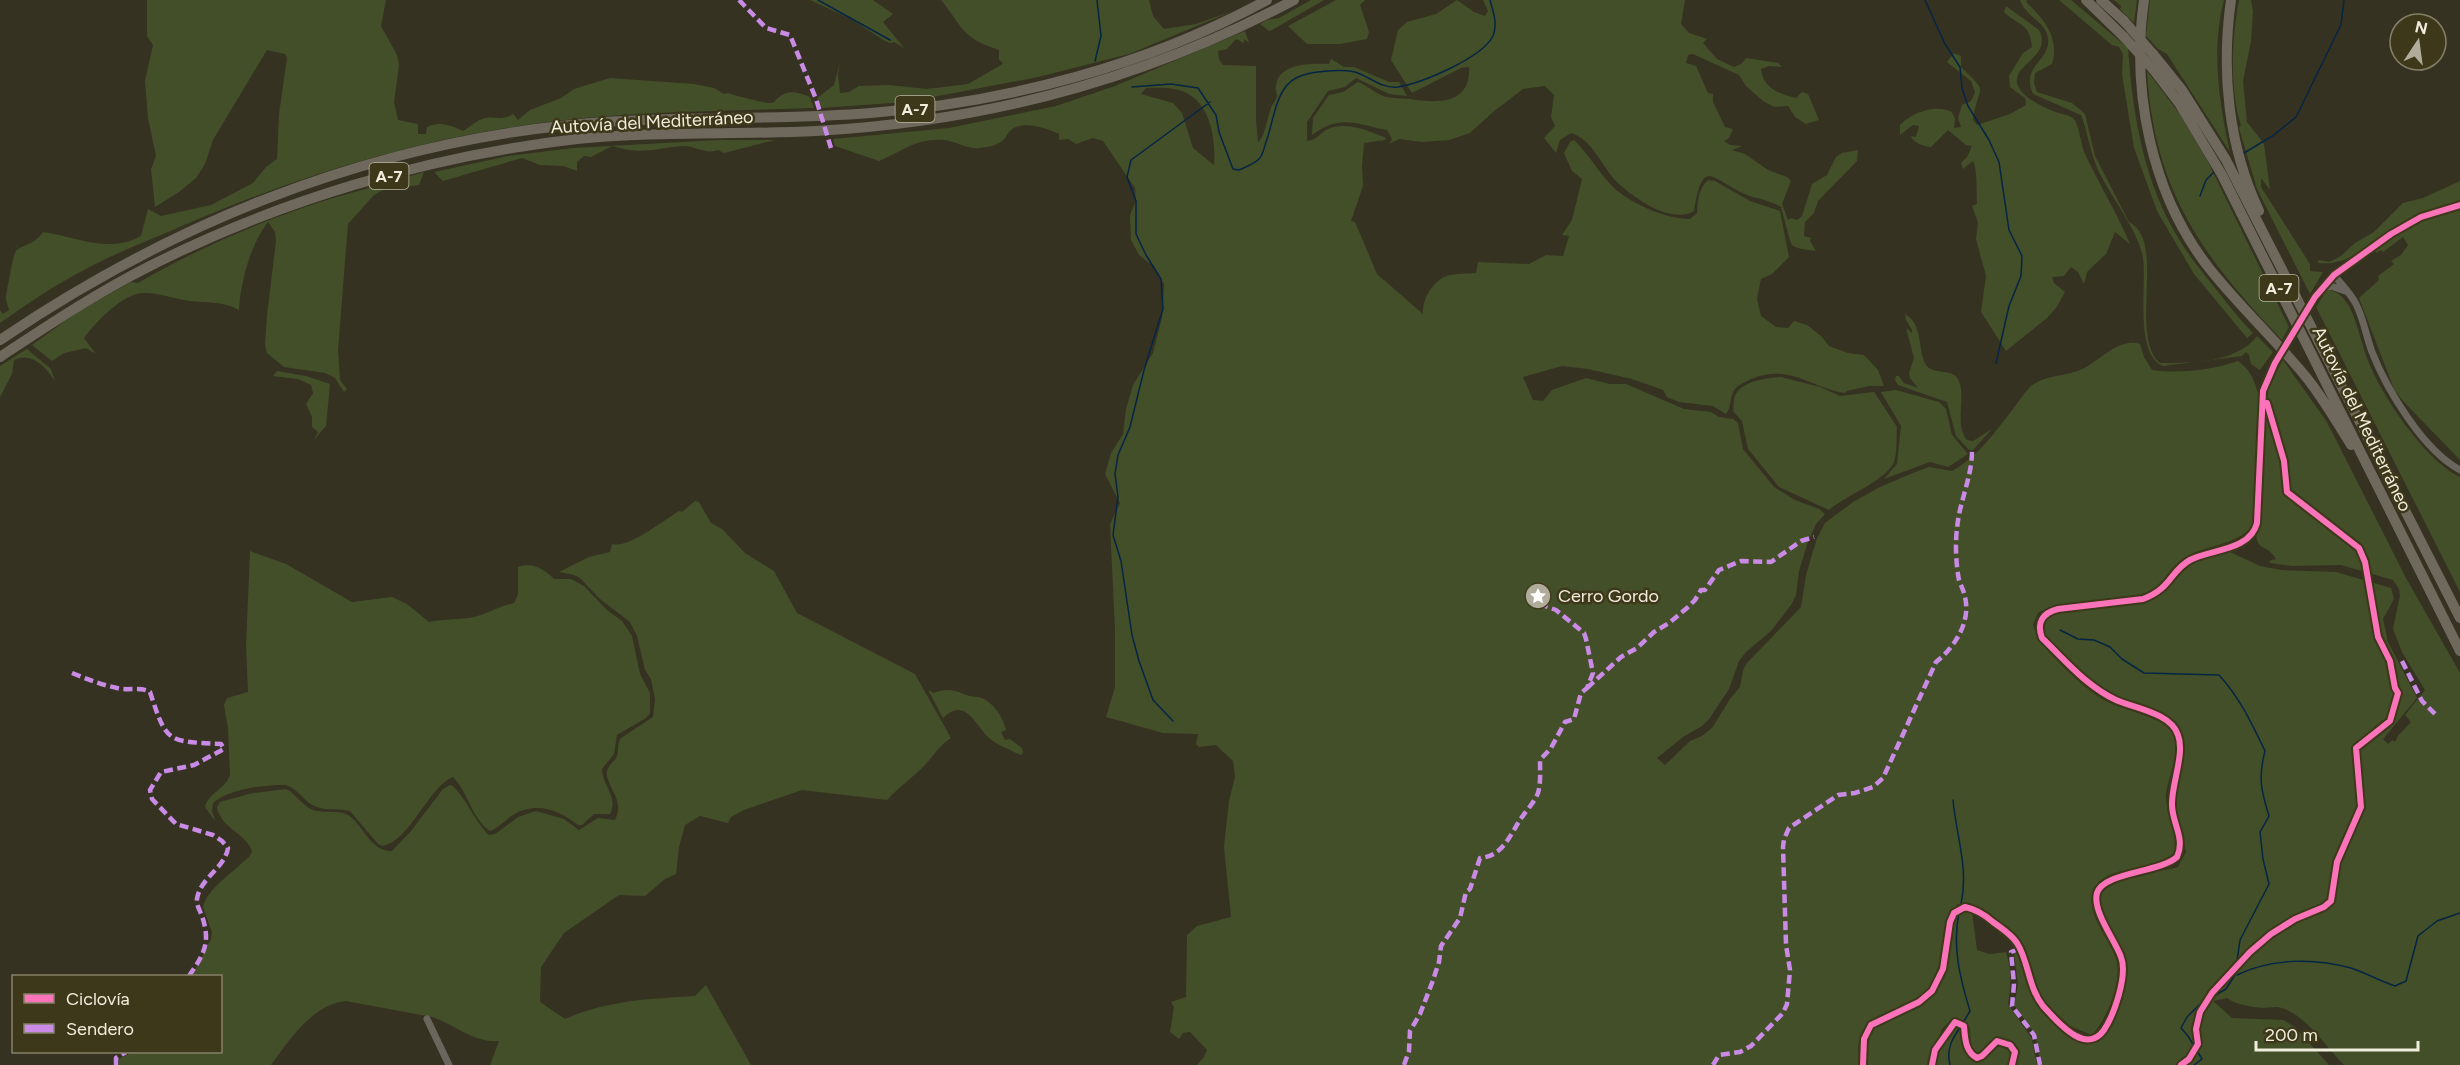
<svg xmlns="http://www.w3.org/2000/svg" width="2460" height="1065" font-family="Figtree,sans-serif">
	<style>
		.green { fill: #434f28; fill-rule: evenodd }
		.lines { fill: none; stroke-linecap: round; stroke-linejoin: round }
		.stream { stroke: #052545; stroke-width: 1.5 }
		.minor-tunnel { stroke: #524e3e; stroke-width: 7; stroke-dasharray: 7 3.5; stroke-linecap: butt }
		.minor { stroke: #6a665d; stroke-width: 7 }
		.highway { stroke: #6e695c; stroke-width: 10 }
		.minor-bridge { stroke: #6a665d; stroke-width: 7 }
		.highway-bridge { stroke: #6e695c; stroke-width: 10 }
		.quiet { stroke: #ca8be6; stroke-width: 4.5; stroke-dasharray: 9 4.5; stroke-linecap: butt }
		.cycleway-casing { stroke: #3e381a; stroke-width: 10 }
		.cycleway { stroke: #fb73b8; stroke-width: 6 }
		.labels { text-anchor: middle; stroke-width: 5; stroke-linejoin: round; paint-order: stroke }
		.shield { fill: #3e381a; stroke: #bbb7a2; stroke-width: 1.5 }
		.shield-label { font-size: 16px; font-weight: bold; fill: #f0eddc }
		.street-label { font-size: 18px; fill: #f0eddc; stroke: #3e381a }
		.poi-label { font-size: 18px; fill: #f0eddc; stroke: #3e381a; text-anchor: start }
	</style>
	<rect width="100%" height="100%" fill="#363222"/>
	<path class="green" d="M147,0H386L381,26L397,55L399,65L394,102L398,120L418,124V134H426L427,127C440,121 450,125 463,131C470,127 477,120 485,118C495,116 503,121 513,114L518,120L530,110L561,98L574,89L610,78L694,84L714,88L724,94L728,93C732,95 765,103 770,103C777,102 773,102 778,98C788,89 799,92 810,97L814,108C731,111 648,111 565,120C428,135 301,174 175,229C145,242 113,254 84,270C55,285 27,304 0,323V310L3,314L9,310C8,305 5,300 6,296C7,291 13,254 16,251C25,243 33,246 43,232C77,237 109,254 141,236L148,209L161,216L211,205L253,183L266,167L277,159L279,114L287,58L285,54L267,50L213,140L205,164L196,178L179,192L155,207L151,169L156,156L148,118L145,81L153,45L147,36Z
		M810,0H873L893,14L883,22L904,48L894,42L890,43L885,41L851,19Z
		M941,0H1149L1153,16L1164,29L1196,24L1233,11L1129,54L1038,77L907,102L821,108L817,98L834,85L840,62L838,74L840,93L849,92L859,86L889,85L927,89L968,84L1001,65L1003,63L999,60V50C960,37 964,28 941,0Z
		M1311,0H1324L1272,30L1269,31L1260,24L1267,20L1279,18Z
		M1336,0H1365L1360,5L1369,32L1367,39L1340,44H1307L1288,26Z
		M1457,0L1474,12L1485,16L1488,11L1483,0H1685L1681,24L1689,33L1707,39L1703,43L1717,59L1734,67L1741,64L1746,58L1778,63L1782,67L1769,66L1761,69C1763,88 1779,94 1796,98L1802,92L1808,94L1819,120L1806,124L1795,117L1788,106L1774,107L1763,101L1746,86L1739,75L1693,54L1688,55L1686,63L1696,66L1708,93L1713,94V102L1725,127L1733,129L1729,138L1724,141L1730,145L1742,146L1732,150L1745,154L1768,170L1787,177L1791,181L1782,204L1788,220L1791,218L1797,220L1802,216L1812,184L1827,175L1836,157L1842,153L1858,150L1857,161L1818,201L1814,213L1805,222L1804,236L1811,238L1810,241L1816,251C1810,250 1796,249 1792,245C1790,243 1783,213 1781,207C1770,200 1756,199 1745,194C1710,178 1703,157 1694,211C1670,225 1632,197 1615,180C1601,165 1592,139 1571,133L1560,140L1556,153L1544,138L1555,126L1551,117L1554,95L1545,86L1523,89L1493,112L1470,133L1449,140L1422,142L1399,139L1389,144L1392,139L1387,130C1355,124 1340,114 1312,135L1313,118L1329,95L1343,92L1358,82C1367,85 1373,92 1383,96C1392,99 1401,98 1411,99C1440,104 1471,103 1469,67L1461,68L1412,93L1391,60L1398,30L1407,22L1436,14Z
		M2020,0H2027L2026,2C2044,19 2060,38 2052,64L2035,73L2034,83L2037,92L2072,103L2085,114L2095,156L2129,222C2167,240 2128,335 2160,363C2191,363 2237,363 2257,336L2273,352L2260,370L2251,364L2249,355L2246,352L2242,356L2163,366C2134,354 2147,285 2143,258C2140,234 2110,195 2099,172C2090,153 2088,133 2081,115L2033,94C2020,65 2051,62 2048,38C2046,22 2025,16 2020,0Z
		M2059,0H2071L2128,48C2133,117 2144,185 2182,244C2192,260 2204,274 2215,288C2228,304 2239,319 2253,333L2247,338L2194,274L2157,211L2134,148L2122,74L2123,54L2119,47L2112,45Z
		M2114,0H2137L2134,23L2120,9L2121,6Z
		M2150,0H2224C2211,49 2219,103 2230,152L2167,54L2158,49L2146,36Z
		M2239,0H2251L2253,11L2251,41L2243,81L2247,122L2264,144L2270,190L2261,178V187L2310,264V271L2323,272L2310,294L2257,189L2239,128L2241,125C2229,89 2232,37 2239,0Z
		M2006,6L2039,30C2054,59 2006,65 2019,88C2025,98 2042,107 2053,111C2060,114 2068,114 2074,119C2079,125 2081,145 2085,154C2099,184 2117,213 2130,244L2115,232L2106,254L2087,272L2084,284L2078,272L2071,267L2064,276L2052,277L2054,283L2065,292L2056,308L2047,318L2006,351L1981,312L1986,276L1976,239L1978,223L1972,206L1977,204C1976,191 1978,171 1973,161L1963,169L1961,163L1967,157L1972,146L1966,145L1948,130L1931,147C1925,147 1913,143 1911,136L1916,137L1919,126L1913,125L1900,135V125C1913,112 1935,104 1952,112L1955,119L1954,128L1961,127L1958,118L1962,105L1971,101L1975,92L1971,81L1947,62L1954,53L1961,56V67C1991,96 1978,83 1973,120L1977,125L2010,114L2026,105L2025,98L2010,87L2009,76L2023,53L2032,47C2030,22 2018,26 2004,12Z
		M1245,31L1249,43L1244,39V43L1236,39L1227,49L1218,51L1219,59L1223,65L1256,66C1256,84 1256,101 1256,119C1256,127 1258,135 1258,143C1267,131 1266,120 1271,108C1273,103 1276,101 1277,96C1277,93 1275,90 1276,87C1277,63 1311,63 1329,64L1331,59L1344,67H1354L1389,82H1399L1407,96L1389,94L1356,78L1345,87L1328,91L1307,122V141C1318,140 1319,133 1328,129C1347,121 1369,131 1386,138L1385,140L1364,143L1362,166L1363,186L1351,221L1355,222L1377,274L1423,314C1422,300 1432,281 1447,276C1455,273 1467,274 1476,273L1478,262L1529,264L1546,255L1563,256L1569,236L1562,235L1572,220L1582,179L1572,171L1564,153L1570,142L1574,140C1589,154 1598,172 1613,187C1631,204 1666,219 1690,219L1697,213C1698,201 1698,189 1708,180L1715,181L1750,201L1780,211L1789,257L1772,274L1761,279L1757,299L1761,316L1776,327L1788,328L1794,321L1807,325L1821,336L1829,346L1848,353L1864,355L1878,370L1884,386H1869L1847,391L1845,393C1811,388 1790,363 1751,379C1746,382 1739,384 1735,389C1729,396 1732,407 1726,414L1713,406L1679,402L1667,397L1663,390L1632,379L1588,369L1562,366L1523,377L1533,400L1543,401L1552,390L1586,378L1610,384H1626L1684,409L1711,412L1719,417L1733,419L1738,423L1743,449L1774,487L1795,500L1819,509L1825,514L1816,524L1808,542L1799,571L1796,595L1791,605L1771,631L1746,652L1739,661L1729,689L1709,719L1702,726L1683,737L1657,758L1665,765L1690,741L1702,736L1712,728L1730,699L1740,687L1743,670L1747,663L1801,607L1806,575L1817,538L1825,523L1853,502L1880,487L1915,472L1929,467L1952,471C1979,456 1994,433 2013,409C2019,401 2024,393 2030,387C2042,376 2063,376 2078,371C2098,364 2117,337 2140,344L2144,357L2152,370C2179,374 2212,370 2238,361C2253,372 2255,383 2260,400H2267L2269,385L2283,360L2327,422L2406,578L2460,673V1065H2344C2325,1046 2308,1017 2282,1008C2276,1006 2269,1008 2263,1008C2251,1007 2237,1005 2227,998L2213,1001L2232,1018L2283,1020L2295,1027L2329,1065H2041L2035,1034L2014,1005L2018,985L2014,954L2017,953C2030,991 2042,1021 2078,1042H2098C2113,1028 2130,987 2126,966C2123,947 2110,927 2101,910C2100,902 2099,895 2105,888C2117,876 2160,872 2178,867L2186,852C2183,837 2176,821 2175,806C2174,776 2192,751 2176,722L2107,691L2088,680L2045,636L2043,629L2047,617C2081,604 2118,610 2153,599C2170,593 2176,575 2190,565C2199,558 2218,556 2230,552L2260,566L2281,570L2336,572L2391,588L2394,599L2383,619L2388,642L2417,698L2383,739L2388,744L2393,740L2395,742L2398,736L2411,722L2405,715L2425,690L2402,652L2393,629L2400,595L2399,589L2393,580L2341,565L2292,566L2270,563L2269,561L2276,559C2265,541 2252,554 2258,523L2256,522C2235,550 2201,542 2178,563C2161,577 2167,588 2140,596L2049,607L2038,613L2033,625C2036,632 2037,639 2043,645C2056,661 2090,694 2108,702C2123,710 2170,719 2175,736C2180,755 2168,776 2166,795C2165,814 2177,830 2176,848C2174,877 2097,857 2092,897C2089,919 2110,939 2116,959C2123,981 2107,1019 2092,1035L2070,1026L2045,1003L2038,993L2017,936L1990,916L1972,906L1958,904L1950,912C1946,937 1945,971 1926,991C1907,1010 1864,1010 1859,1042C1857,1049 1859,1058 1859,1065H1197L1204,1057L1207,1050L1190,1032L1183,1033L1179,1039L1170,1032L1174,1007L1171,1002L1186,997L1187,935L1197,926L1231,917L1224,847L1229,801L1235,777L1233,761L1216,745L1199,747L1196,744L1198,734L1163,733L1106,717L1115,687V630L1110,524L1120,503L1105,474L1111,453L1123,434L1126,409L1133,385L1153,353L1162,318L1164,284L1152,265L1139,255L1131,240L1130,215L1136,201L1135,188L1103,141L1093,138L1076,144L1068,139L1059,140V134C1047,128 1023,120 1011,130C1007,133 1006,139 1002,141C996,146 987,147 980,148C968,150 956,141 944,140C916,138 903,151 879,161L835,146L833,139L949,128L1056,106L1115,86ZM1146,88C1157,88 1168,87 1179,90C1210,99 1216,137 1214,165L1193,148L1182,113L1173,103L1141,94Z
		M2147,71L2179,113L2207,160L2289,327L2282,340C2202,256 2154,191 2147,71Z
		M718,140H775L724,153L718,150C705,155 695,145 682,146C652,149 643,155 612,146L591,157L584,156L577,162V171L563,166L540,165L522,158L443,181L434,172L508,156L573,148Z
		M424,172L419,185L405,187L393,184L374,195L348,224L338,350L340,380L347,389L344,392L335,378L325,373L284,367L267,353L265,345L267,315L276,241L275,232L268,222C250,246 241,280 239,310C223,301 208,303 190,301C175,299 159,293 145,293C124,292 96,322 84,338L96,354L86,348L64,353L52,361L32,345L79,311L131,282L138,283C189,253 250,226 305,207C344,194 384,184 424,172Z
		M2460,181V201C2444,206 2426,210 2412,217C2380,233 2356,267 2318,263L2319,260L2329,262L2341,256L2355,243L2374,232L2403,203L2423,198Z
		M2460,210V460L2402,400L2394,389L2359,298L2379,280L2378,276L2394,264L2391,261L2401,255L2408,245L2403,237L2383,252L2381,250L2376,253L2375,250L2415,223Z
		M2327,290C2337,290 2344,298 2349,306C2358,323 2361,344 2369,363C2383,398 2426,461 2460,477V592L2316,307Z
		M1905,314C1924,325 1917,350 1926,365C1934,376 1954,367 1959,381C1966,400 1954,424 1967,440L1973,441L1992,429L1973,450H1969L1956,436L1947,402L1898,385L1895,380L1896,376H1899L1904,383L1918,388L1910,378L1909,373L1914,358L1906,328L1912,333V330L1906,320Z
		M27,349L51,369L55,381C46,367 31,351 14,360L12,374L0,397V366Z
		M277,371L306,376L330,384L326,426L314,440L318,432L312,427V417L306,404L313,393L311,385L298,379L273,376Z
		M1781,377L1820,387L1840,396L1874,392L1897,427C1896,437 1898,454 1893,464C1883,482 1845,496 1829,510L1779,487L1748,449L1742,421L1733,411C1734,407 1733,400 1735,396C1741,381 1767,378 1781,377Z
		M1896,390L1939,402L1946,409L1952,435L1968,454L1948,467L1930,462L1884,479L1897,464L1901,426L1881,392Z
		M695,501L699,502L711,523L722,529L745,553L774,571L797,613L915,674L951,738C940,745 934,755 925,765C913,777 899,787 887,800L802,790L744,810L731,817L728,823L700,816L685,825L679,847L676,874L665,879L645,896L619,895L564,933L541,967L540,1002L565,1019C609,1000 648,999 695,996L706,985L751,1065H490L499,1041C473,1043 456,1025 432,1017L346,1001C313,1004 289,1040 271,1065H119V1059L132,1052H220V976H192L211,939L212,932L203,907C207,889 230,875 243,862C248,858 250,857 252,851C245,832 221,829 217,807L220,802L253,793L286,789C296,794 301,804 311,809C324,815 340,808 351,817C364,828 372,852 392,851L411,831L443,789L450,785C460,787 476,824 489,835L495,834L518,817L536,811L564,819L579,830L598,818L615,820C624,802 611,792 607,776C605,767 614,763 617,756C619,749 617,744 621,738L653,717L655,699L651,679L645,670L637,636L630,622L600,599L580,578L574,575L559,572L589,557L610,552L612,544C628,549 664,520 679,511L682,512Z
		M250,551L286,564L352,602L392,597L407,604L429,622C443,619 454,620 468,618C484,616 498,606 514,603L518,594V567C532,562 544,569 554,579H571L584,586L607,610L622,621L632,636L640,674L650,693V713L646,718L617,735L614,754L602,769C602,786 619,797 610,814H594L582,825H578C559,810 536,801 513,815C505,820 499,828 490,831C472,819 468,792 453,777C428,787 411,840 383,846L378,844L350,811C339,808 328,811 317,807C304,803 299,789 286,785C264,785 230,788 213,803L212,811L215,821L205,807C209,792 226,789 230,775L228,728L224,705L227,698L248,692L246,646Z
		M928,690L934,693C946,688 954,690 966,695C971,697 979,696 984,699C996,706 1003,718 1006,730L1001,732L1005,740L1010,739L1022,748L1023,753L1021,755L1016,753C1007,748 994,744 987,736C974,723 965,697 943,718Z
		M1965,909L1972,912L1977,950L1990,954L2006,952C2012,970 2011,985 2008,1004L2032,1039L2037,1065H2016V1046L2004,1038L1994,1039L1976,1056L1971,1050L1970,1028L1961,1020L1954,1017L1942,1029L1929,1065H1865L1871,1030C1892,1015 1923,1012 1938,989C1951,970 1946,923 1957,913C1959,911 1962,910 1965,909Z
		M1957,1025L1962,1028L1966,1049L1972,1059L1986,1056L1997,1044L2003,1043L2012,1052L2009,1058V1065H1935C1937,1052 1945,1032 1957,1025Z"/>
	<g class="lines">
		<path class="stream" d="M818,0L890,40
			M1925,0L1945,44L1960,67L1962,88L1968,106L1989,140L1999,162L2009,230L2022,256L2021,276L2009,306L1996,363
			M1095,61L1101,36L1097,0
			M1132,87L1171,84L1198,88L1216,115L1219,132L1233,169L1239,170C1246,167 1254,164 1259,159C1263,155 1264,148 1266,142C1274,121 1275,89 1296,78C1309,71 1340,69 1355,72C1369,76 1381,89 1398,87C1422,83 1482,58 1493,36C1498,23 1493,12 1490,0
			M2244,153L2274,135L2296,117L2341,25L2344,0
			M2200,196L2206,180L2214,172
			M2060,630L2078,639L2094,640L2110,647L2122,659L2144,673L2219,675C2240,698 2252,724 2265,751C2258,778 2261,790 2269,816L2260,832L2263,859L2269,884L2240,940L2235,975L2226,989L2199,1005L2187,1017L2181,1028L2188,1036L2202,1059L2194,1065
			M1173,721L1153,700L1139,661L1132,635L1121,561L1113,535L1118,497L1115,474L1118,455L1130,427L1144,370L1163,309L1161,279L1146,255L1136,234V201L1127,177L1131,160L1210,102
			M1953,800C1956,835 1969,868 1961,904
			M1959,912C1952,947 1960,978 1970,1011L1964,1021
			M2237,975C2271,958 2315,958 2351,968C2366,973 2380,981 2395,986L2406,981L2418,936L2437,921L2460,913
			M1950,1065C1946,1049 1952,1039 1961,1026"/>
		<path class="minor-tunnel" d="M2257,523L2263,400"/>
		<path class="minor" d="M2334,275C2341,284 2351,294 2356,304C2364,320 2366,336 2372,352C2387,390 2423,450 2460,470
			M2322,288L2331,286L2345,291
			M2315,297L2334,275L2391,234L2421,217L2460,205
			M2263,400V391L2275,363
			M427,1019L449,1065
			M1863,1065L1864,1039L1871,1025L1919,1002L1932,991L1943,969L1950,922L1954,913L1965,907C1975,909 1985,915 1993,922C2001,928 2011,934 2017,943C2029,962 2028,987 2043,1006C2052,1016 2064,1030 2076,1036C2087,1042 2097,1040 2104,1030C2114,1015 2128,975 2121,957C2115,940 2092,911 2097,893C2104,872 2159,873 2177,857C2186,838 2171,822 2172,803C2172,783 2185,753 2178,735C2171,713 2134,708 2116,700C2086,686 2065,660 2042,638C2036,622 2043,613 2058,609L2143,599C2167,591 2171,574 2190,560C2212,553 2251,549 2257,523"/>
		<path class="highway" d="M2086,0L2124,37
			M2101,0L2124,21
			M2144,0C2131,91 2151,194 2209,268C2239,306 2275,339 2306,377C2323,398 2337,422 2351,445
			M2231,0C2221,71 2228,145 2259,211
			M2153,54L2182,90L2226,160L2460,618
			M2153,69L2179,103L2222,175L2460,651
			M0,340C171,224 363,146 570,125C670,115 771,121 871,113C1008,102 1146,66 1267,0
			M0,357C47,326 95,294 146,268C279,200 428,156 577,139C656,131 737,135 816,131C985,122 1145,79 1294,0"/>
		<path class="minor-bridge" d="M2275,363L2315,297"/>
		<path class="highway-bridge" d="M2124,21L2153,54
			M2124,37L2153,69"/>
		<path class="quiet" d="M739,0L766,28L790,35L816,99L831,148
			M2402,661L2422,701L2436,715
			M72,673C89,680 105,686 122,689C132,690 142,687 150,692C167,744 167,741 221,744L224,749L194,765L161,772L150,790L152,799L176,824L213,835L222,841L228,848C225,868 200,878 197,899C196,904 200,911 202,916C211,943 204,954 189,976
			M1587,688L1621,657L1637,648L1654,632L1669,623L1687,608L1695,600L1701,590H1705L1719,570L1741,561L1771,562L1801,541L1814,537
			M2019,949L2011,952L2014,984L2012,1006L2034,1035L2040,1065
			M116,1065V1058L126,1052
			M1404,1065L1409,1051L1410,1031L1420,1014L1432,983L1439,962L1441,946L1460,918L1466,892L1470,889L1480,858C1504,856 1510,834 1522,817C1527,810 1535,801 1538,793C1541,782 1540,772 1540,760L1551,748L1565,722L1574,719L1581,693L1587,688L1593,673L1586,639L1584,633L1556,610L1534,602
			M1713,1065L1719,1055L1740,1052L1751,1046L1783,1013L1787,1004L1790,970L1786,945L1783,847L1784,839L1789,828L1838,795L1855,793L1873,787L1883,778L1936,662C1955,647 1971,622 1965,597C1964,591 1961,586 1959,580C1956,565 1955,543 1957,529C1959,502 1972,478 1972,451"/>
		<g class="cycleway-casing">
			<path id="cycleway" d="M1863,1065L1864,1039L1871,1025L1919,1002L1932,991L1943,969L1950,922L1954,913L1965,907C1975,909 1985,915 1993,922C2001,928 2011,934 2017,943C2029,962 2028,987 2043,1006C2052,1016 2064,1030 2076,1036C2087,1042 2097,1040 2104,1030C2114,1015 2128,975 2121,957C2115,940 2092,911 2097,893C2104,872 2159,873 2177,857C2186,838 2171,822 2172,803C2172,783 2185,753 2178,735C2171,713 2134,708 2116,700C2086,686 2065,660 2042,638C2036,622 2043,613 2058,609L2143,599C2171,589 2170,571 2190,560C2211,549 2250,551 2257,523L2263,391L2275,363L2315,297L2334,275L2391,234L2421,217L2460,205
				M1932,1065L1935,1050L1955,1022L1964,1026C1965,1037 1965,1052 1977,1058L1982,1056L1997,1041L2010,1045L2015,1052L2012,1065
				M2181,1065L2189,1059L2198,1044L2196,1029L2200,1012L2212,993L2250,952L2271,934L2295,919L2324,907L2331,901L2337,862L2361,807L2356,748L2390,721L2398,693L2395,688L2390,661L2378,637L2365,562L2359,548L2287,492L2284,461L2267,403"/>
		</g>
		<use href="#cycleway" class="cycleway"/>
	</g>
	<defs>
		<g id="sight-disc" transform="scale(1.35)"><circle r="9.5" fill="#afac9b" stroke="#3e381a"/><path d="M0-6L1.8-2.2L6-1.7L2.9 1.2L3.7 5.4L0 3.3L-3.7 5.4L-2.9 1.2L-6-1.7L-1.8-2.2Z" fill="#fff"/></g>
	</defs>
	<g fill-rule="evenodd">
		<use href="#sight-disc" x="1538" y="596"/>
	</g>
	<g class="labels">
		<g class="shield">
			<rect x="895.5" y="96" width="39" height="26" rx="4.5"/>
			<rect x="369.5" y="163" width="39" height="26" rx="4.5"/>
			<rect x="2259.5" y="275" width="39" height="26" rx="4.5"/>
		</g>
		<g class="shield-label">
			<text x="915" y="115">A-7</text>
			<text x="389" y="182">A-7</text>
			<text x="2279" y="294">A-7</text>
		</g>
		<g class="street-label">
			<text transform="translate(652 122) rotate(-3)" y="6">Autovía del Mediterráneo</text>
			<text transform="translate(2362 419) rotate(64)" y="6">Autovía del Mediterráneo</text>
		</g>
		<g class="poi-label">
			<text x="1558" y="602">Cerro Gordo</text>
		</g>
	</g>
	<rect x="12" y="975" width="210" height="78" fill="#3e381a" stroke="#858068" stroke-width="1.5"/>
	<rect x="24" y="994" width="30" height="9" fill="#fb73b8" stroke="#858068" stroke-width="1.5"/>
	<text x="66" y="1005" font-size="18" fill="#f0eddc">Ciclovía</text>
	<rect x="24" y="1024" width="30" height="9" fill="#ca8be6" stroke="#858068" stroke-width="1.5"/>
	<text x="66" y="1035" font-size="18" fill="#f0eddc">Sendero</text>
	<g transform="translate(2418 42) rotate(13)"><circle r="28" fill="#3e381a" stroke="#858068" stroke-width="1.5"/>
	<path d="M0-4.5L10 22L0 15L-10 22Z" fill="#afac9b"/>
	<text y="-9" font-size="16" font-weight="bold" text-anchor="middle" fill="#f0eddc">N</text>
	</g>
	<path d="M2256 1041v9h162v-9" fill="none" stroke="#f0eddc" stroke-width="3"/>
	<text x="2265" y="1041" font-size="18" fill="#f0eddc" stroke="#3e381a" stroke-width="4.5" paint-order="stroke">200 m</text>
</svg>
